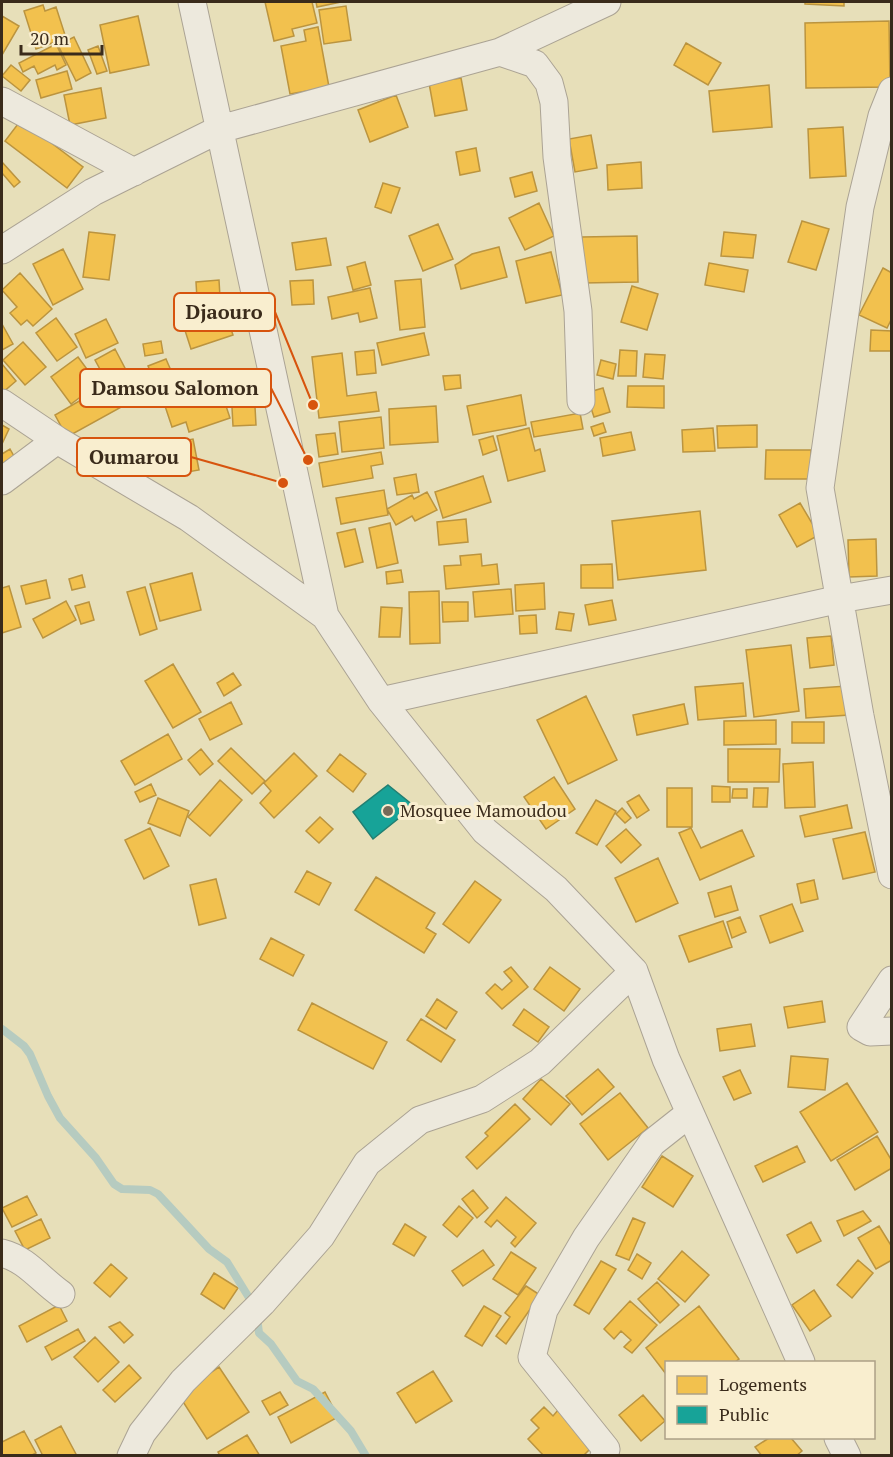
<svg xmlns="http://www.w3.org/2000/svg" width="893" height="1457" font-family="'PT Serif',serif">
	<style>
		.farmland { fill: #e7dfb9; fill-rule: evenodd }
		.homes { fill: #f2c14e; stroke: #bb943f; stroke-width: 1.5 }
		.public { fill: #17a398; stroke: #227f72; stroke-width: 1.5 }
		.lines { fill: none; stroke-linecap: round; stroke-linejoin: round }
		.stream { stroke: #b6cbc0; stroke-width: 8 }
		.minor-casing { stroke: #aba394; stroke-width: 29 }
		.minor { stroke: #ede9dd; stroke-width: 27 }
		.poi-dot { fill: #766a58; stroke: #f9eecf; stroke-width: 2 }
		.labels { text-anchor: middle; stroke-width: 6; stroke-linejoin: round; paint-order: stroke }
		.poi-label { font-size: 18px; fill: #3a2b1b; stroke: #f9eecf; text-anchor: start }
		.leader { fill: none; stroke: #d7540e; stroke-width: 2 }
		.callout-dot { fill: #d7540e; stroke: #f9eecf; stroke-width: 2 }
		.callout { fill: #f9eecf; stroke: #d7540e; stroke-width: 2 }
		.callout-label { font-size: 20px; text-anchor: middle; font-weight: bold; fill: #3a2b1b }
	</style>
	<rect width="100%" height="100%" fill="#e6deca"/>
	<path class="farmland" d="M2,2H891V1455L2,1456ZM666,1362H874V1438H666Z"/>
	<path class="homes" d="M265,2H312L317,23L292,29L294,36L274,41Z
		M316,2H341L317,7Z
		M805,2H844V6L805,4Z
		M43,5L45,11L56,7L66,38L36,49L24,11Z
		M346,6L351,40L324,44L319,10Z
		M2,16L19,26L2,55Z
		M138,16L149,65L110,73L100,25Z
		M889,21L890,87L806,88L805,23Z
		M318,27L329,87L290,94L281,46L306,41L304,30Z
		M74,37L91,73L76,81L58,45Z
		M686,43L721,63L708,85L674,65Z
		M56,44L66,65L57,70L55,65L38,74L34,66L23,72L19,63Z
		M98,46L107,71L97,74L88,50Z
		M11,65L30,80L21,91L2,76Z
		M67,71L72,89L41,98L36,80Z
		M461,78L467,110L435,116L429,83Z
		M769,85L772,127L713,132L709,91Z
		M101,88L106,118L70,125L64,95Z
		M396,95L408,127L370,142L358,110Z
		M21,120L83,167L67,188L5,141Z
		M843,127L846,176L810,178L808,129Z
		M591,135L597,168L575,172L569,139Z
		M476,148L480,171L460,175L456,152Z
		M2,162L20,182L14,187L2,173Z
		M641,162L642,188L608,190L607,165Z
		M532,172L537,191L515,197L510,178Z
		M383,183L400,188L391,213L375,207Z
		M539,203L554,236L525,250L509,218Z
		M802,221L829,229L816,270L788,262Z
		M438,224L453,259L423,271L409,236Z
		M89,232L115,235L109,280L83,277Z
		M724,232L756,235L753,258L721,256Z
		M637,236L638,282L583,283L582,237Z
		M326,238L331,265L296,270L292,243Z
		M499,247L507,277L461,289L455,265L472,254Z
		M63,249L83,289L53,305L33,264Z
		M551,252L562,295L526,303L516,261Z
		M365,262L371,285L353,290L347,267Z
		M709,263L748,270L744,292L705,285Z
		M883,268L892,273V318L887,328L859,315Z
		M20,273L52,309L33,326L27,320L21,325L10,313L17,307L2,290Z
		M421,279L425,327L400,330L395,281Z
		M219,280L220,297L197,299L196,282Z
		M313,280L314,304L292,305L290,281Z
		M632,286L658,294L647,330L621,322Z
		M370,288L377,318L360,322L358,313L332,319L328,297Z
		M221,301L233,335L191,349L180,315Z
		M56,318L77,347L57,361L36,333Z
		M106,319L118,343L86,358L75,334Z
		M2,324L13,344L2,350Z
		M871,330L892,331V351H870Z
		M424,333L429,355L382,365L377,343Z
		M161,341L163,353L145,356L143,344Z
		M23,342L46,367L25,385L3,360Z
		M115,349L127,372L107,382L95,360Z
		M374,350L376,373L357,375L355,352Z
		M620,350L637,351L636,376H618Z
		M342,353L347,396L376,392L379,411L319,418L312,357Z
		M645,354L665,355L663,379L643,377Z
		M78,357L98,384L71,404L51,377Z
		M166,359L179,389L160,396L148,366Z
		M601,360L616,364L613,379L597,375Z
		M2,364L16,381L2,393Z
		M253,370L256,425L233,426L230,371Z
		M460,375L461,388L445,390L443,376Z
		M112,382L125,405L67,437L55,415Z
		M219,385L230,418L189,432L186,422L172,427L164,403Z
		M628,386H664V408L627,407Z
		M603,388L610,412L594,417L586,393Z
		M521,395L526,425L473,435L467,406Z
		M436,406L438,442L390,445L389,409Z
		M580,413L583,429L534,437L531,422Z
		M381,417L384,448L342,452L339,422Z
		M603,423L606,432L594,436L591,427Z
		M2,425L9,429L2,444Z
		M757,425V447L718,448L717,426Z
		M529,428L535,451L540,449L545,471L508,481L497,436Z
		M713,428L715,451L683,452L682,430Z
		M631,432L635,450L603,456L600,438Z
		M335,433L338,454L319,457L316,435Z
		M493,436L497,450L483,455L479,440Z
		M193,439L199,470L171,475L165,444Z
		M10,449L20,467L2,477V454Z
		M766,450H811V479H765Z
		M381,452L383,464L371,466L373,478L323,487L319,463Z
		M416,474L419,492L397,495L394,478Z
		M483,476L491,502L443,518L435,492Z
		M384,490L388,515L341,524L336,498Z
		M427,492L437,510L415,521L412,516L396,525L387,509L412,495L414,499Z
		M800,503L819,535L797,547L779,515Z
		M700,511L706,570L618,580L612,521Z
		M466,519L468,542L439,545L437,522Z
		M390,523L398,563L377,568L369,528Z
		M355,529L363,562L345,567L337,533Z
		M876,539L877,576L849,577L848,540Z
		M481,554L482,566L497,564L499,584L446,589L444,566L461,565L460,556Z
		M612,564L613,588H581V565Z
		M401,570L403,582L387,584L386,572Z
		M192,573L201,610L160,621L150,584Z
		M82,575L85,587L72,590L69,579Z
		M46,580L50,598L26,604L21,586Z
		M544,583L545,609L516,611L515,585Z
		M9,586L21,627L2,633V588Z
		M145,587L157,629L140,635L127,592Z
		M511,589L513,614L475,617L473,592Z
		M439,591L440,643L410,644L409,592Z
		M612,600L616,620L589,625L585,605Z
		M66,601L76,620L43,638L33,619Z
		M89,602L94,620L81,624L75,606Z
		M442,602H468V621L443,622Z
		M381,607L402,608L400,637H379Z
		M559,612L574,614L571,631L556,629Z
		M536,615L537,633L520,634L519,616Z
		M831,636L834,665L810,668L807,638Z
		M791,645L799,711L754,717L746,650Z
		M173,664L201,712L173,728L145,681Z
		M233,673L241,685L224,696L217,683Z
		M743,683L746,716L698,720L695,687Z
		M847,686L849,715L806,718L804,689Z
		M586,696L617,760L568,784L537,720Z
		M231,702L242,724L210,740L199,719Z
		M684,704L688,724L637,735L633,715Z
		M776,720V744L724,745V721Z
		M792,722H824V743H792Z
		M168,734L182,759L135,785L121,761Z
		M231,748L265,781L252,794L218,761Z
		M201,749L213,764L200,775L188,760Z
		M728,749H780L779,782H728Z
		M294,753L317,776L274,818L260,803L271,791L264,783Z
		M340,754L366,774L353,792L327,771Z
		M813,762L815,807L785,808L783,764Z
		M554,777L575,809L546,829L524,797Z
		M220,780L242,800L210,836L188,817Z
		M151,784L156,795L140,802L135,792Z
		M712,786L730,787V802H712Z
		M667,788H692V827H667Z
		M754,788H768L767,807H753Z
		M733,789H747V798H732Z
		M639,795L649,810L637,818L627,802Z
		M158,798L189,811L180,836L148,823Z
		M596,800L616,811L597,845L576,833Z
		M847,805L852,828L805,837L800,816Z
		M622,808L631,818L625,823L616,814Z
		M320,817L333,829L319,843L306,831Z
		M150,828L169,866L144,879L125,840Z
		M691,828L701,848L742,830L754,856L700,880L679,833Z
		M626,829L641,845L621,863L606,846Z
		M865,832L875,872L843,879L833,839Z
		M658,858L678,903L636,922L615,878Z
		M307,871L331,883L319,905L295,892Z
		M376,877L435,913L426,928L436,934L424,953L355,910Z
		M216,879L226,918L199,925L190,885Z
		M814,880L818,899L801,903L797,884Z
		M475,881L501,900L469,943L443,924Z
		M731,886L738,910L715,917L708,893Z
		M792,904L803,931L770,943L760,916Z
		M740,917L746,932L732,938L727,922Z
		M723,921L732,947L689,962L679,936Z
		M271,938L304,955L293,976L260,959Z
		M511,967L528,987L502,1009L486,993L495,984L502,990L512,981L504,972Z
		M550,967L580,989L564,1011L534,989Z
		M437,999L457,1012L446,1029L426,1016Z
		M822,1001L825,1022L788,1028L784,1007Z
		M312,1003L387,1042L373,1069L298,1030Z
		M524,1009L549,1027L538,1042L513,1025Z
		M421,1019L455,1040L441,1062L407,1040Z
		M751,1024L755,1046L720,1051L717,1029Z
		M791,1056L828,1059L825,1090L788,1087Z
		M598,1069L614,1087L582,1115L566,1096Z
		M740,1070L751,1093L734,1100L723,1077Z
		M541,1079L570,1104L551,1125L523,1099Z
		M847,1083L878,1132L831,1161L800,1112Z
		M620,1093L648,1128L608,1160L580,1124Z
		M515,1104L530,1119L477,1169L466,1157L488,1136L485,1133Z
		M877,1136L892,1161V1168L855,1190L837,1160Z
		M797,1146L805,1162L763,1182L755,1166Z
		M662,1156L693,1176L673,1207L642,1187Z
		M473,1190L488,1208L477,1218L462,1199Z
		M27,1196L37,1215L12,1227L2,1208Z
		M506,1197L536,1223L515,1247L511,1243L516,1237L497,1220L491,1227L485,1222Z
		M459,1206L473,1218L457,1237L443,1225Z
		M863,1211L871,1221L844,1236L837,1221Z
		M633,1218L645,1223L629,1260L616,1255Z
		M41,1219L50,1238L25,1250L15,1231Z
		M811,1222L821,1241L797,1253L787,1235Z
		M405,1224L426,1237L414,1256L393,1244Z
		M879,1226L892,1247V1260L876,1269L858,1238Z
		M483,1250L494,1265L463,1286L452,1271Z
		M682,1251L709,1275L685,1302L658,1279Z
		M511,1252L536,1268L518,1295L493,1279Z
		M637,1254L651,1263L642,1279L628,1270Z
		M858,1260L873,1273L852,1298L837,1285Z
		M601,1261L616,1269L589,1314L574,1305Z
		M111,1264L127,1278L110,1297L94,1283Z
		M214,1273L238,1288L224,1309L201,1294Z
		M657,1282L679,1305L660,1323L638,1299Z
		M526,1286L540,1295L506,1344L496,1336L510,1317L505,1313Z
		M814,1290L831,1316L810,1331L792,1305Z
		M630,1301L657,1325L632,1353L624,1347L631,1340L621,1331L614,1339L604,1329Z
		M59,1305L67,1321L27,1342L19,1326Z
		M484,1306L501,1316L482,1346L465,1336Z
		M699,1306L739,1359L735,1362H666V1374L646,1348Z
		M120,1322L133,1335L124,1343L109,1327Z
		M78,1329L85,1341L52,1360L45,1347Z
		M95,1337L119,1362L98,1382L74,1357Z
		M129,1365L141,1378L115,1402L103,1390Z
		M219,1367L249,1412L207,1439L178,1394Z
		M433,1371L452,1401L416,1423L397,1393Z
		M280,1392L288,1405L270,1415L262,1401Z
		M325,1392L338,1417L291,1443L278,1417Z
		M643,1395L665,1421L641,1441L619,1415Z
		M544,1407L553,1416L558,1410L593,1446L583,1456H544L528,1439L539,1428L531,1420Z
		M61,1426L77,1456H43L35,1440Z
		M24,1431L36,1453L30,1456H2V1442Z
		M247,1435L260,1456H220L218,1452Z
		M769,1438H791L802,1451L796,1456H762L755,1447Z"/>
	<path class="public" d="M388,785L414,806L373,839L353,812Z"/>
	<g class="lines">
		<path class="stream" d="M2,1029L24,1046L30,1054L48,1096L60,1118L96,1158L114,1184L122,1189L150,1190L158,1194L209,1249L227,1262L256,1309L259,1333L271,1344L297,1381L313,1389L351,1431L366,1456"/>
		<g class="minor-casing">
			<path id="minor" d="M192,2L325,616L381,701L485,831L556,889L634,971L666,1059L801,1362
				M500,52L535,64L549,83L554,102L557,157L578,311L581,401
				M892,91L882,116L860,207L820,488L860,716L892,875
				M2,101L134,172
				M2,250L93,192L220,129L500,52L607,2
				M2,403L57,440L189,518L325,616
				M2,481L57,440
				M381,701L840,599L892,590
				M892,980L861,1027L870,1032L892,1031
				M2,1253C26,1259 41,1280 61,1294
				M838,1438L847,1456
				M131,1456L142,1433L183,1381L262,1303L321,1236L367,1163L420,1120L482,1099L540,1062L634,971
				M604,1456L606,1449L532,1357L544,1310L586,1238L652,1143L690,1113"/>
		</g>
		<use href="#minor" class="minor"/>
	</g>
	<circle class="poi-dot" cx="388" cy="811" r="6"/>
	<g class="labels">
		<g class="poi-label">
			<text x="400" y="817">Mosquee Mamoudou</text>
		</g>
	</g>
	<path class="leader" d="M313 405L275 312M308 460L271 388M283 483L191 457"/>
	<g class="callout-dot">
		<circle cx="313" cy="405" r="6"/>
		<circle cx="308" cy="460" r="6"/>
		<circle cx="283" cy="483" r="6"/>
	</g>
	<g class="callout">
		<rect x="174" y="293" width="101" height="38" rx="6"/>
		<rect x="80" y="369" width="191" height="38" rx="6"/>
		<rect x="77" y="438" width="114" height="38" rx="6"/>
	</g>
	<g class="callout-label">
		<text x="224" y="319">Djaouro</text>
		<text x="175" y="395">Damsou Salomon</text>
		<text x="134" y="464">Oumarou</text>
	</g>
	<rect width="893" height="1457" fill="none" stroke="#3a2b1b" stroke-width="6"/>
	<rect x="665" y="1361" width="210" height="78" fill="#f9eecf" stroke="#ada087" stroke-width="1.5"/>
	<rect x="677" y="1376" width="30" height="18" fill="#f2c14e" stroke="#ada087" stroke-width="1.5"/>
	<text x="719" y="1391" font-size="18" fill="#3a2b1b">Logements</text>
	<rect x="677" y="1406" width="30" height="18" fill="#17a398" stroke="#ada087" stroke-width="1.5"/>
	<text x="719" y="1421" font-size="18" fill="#3a2b1b">Public</text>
	<path d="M21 45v9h81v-9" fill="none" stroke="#3a2b1b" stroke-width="3"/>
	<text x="30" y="45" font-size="18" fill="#3a2b1b" stroke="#f9eecf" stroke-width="4.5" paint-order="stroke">20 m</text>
</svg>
